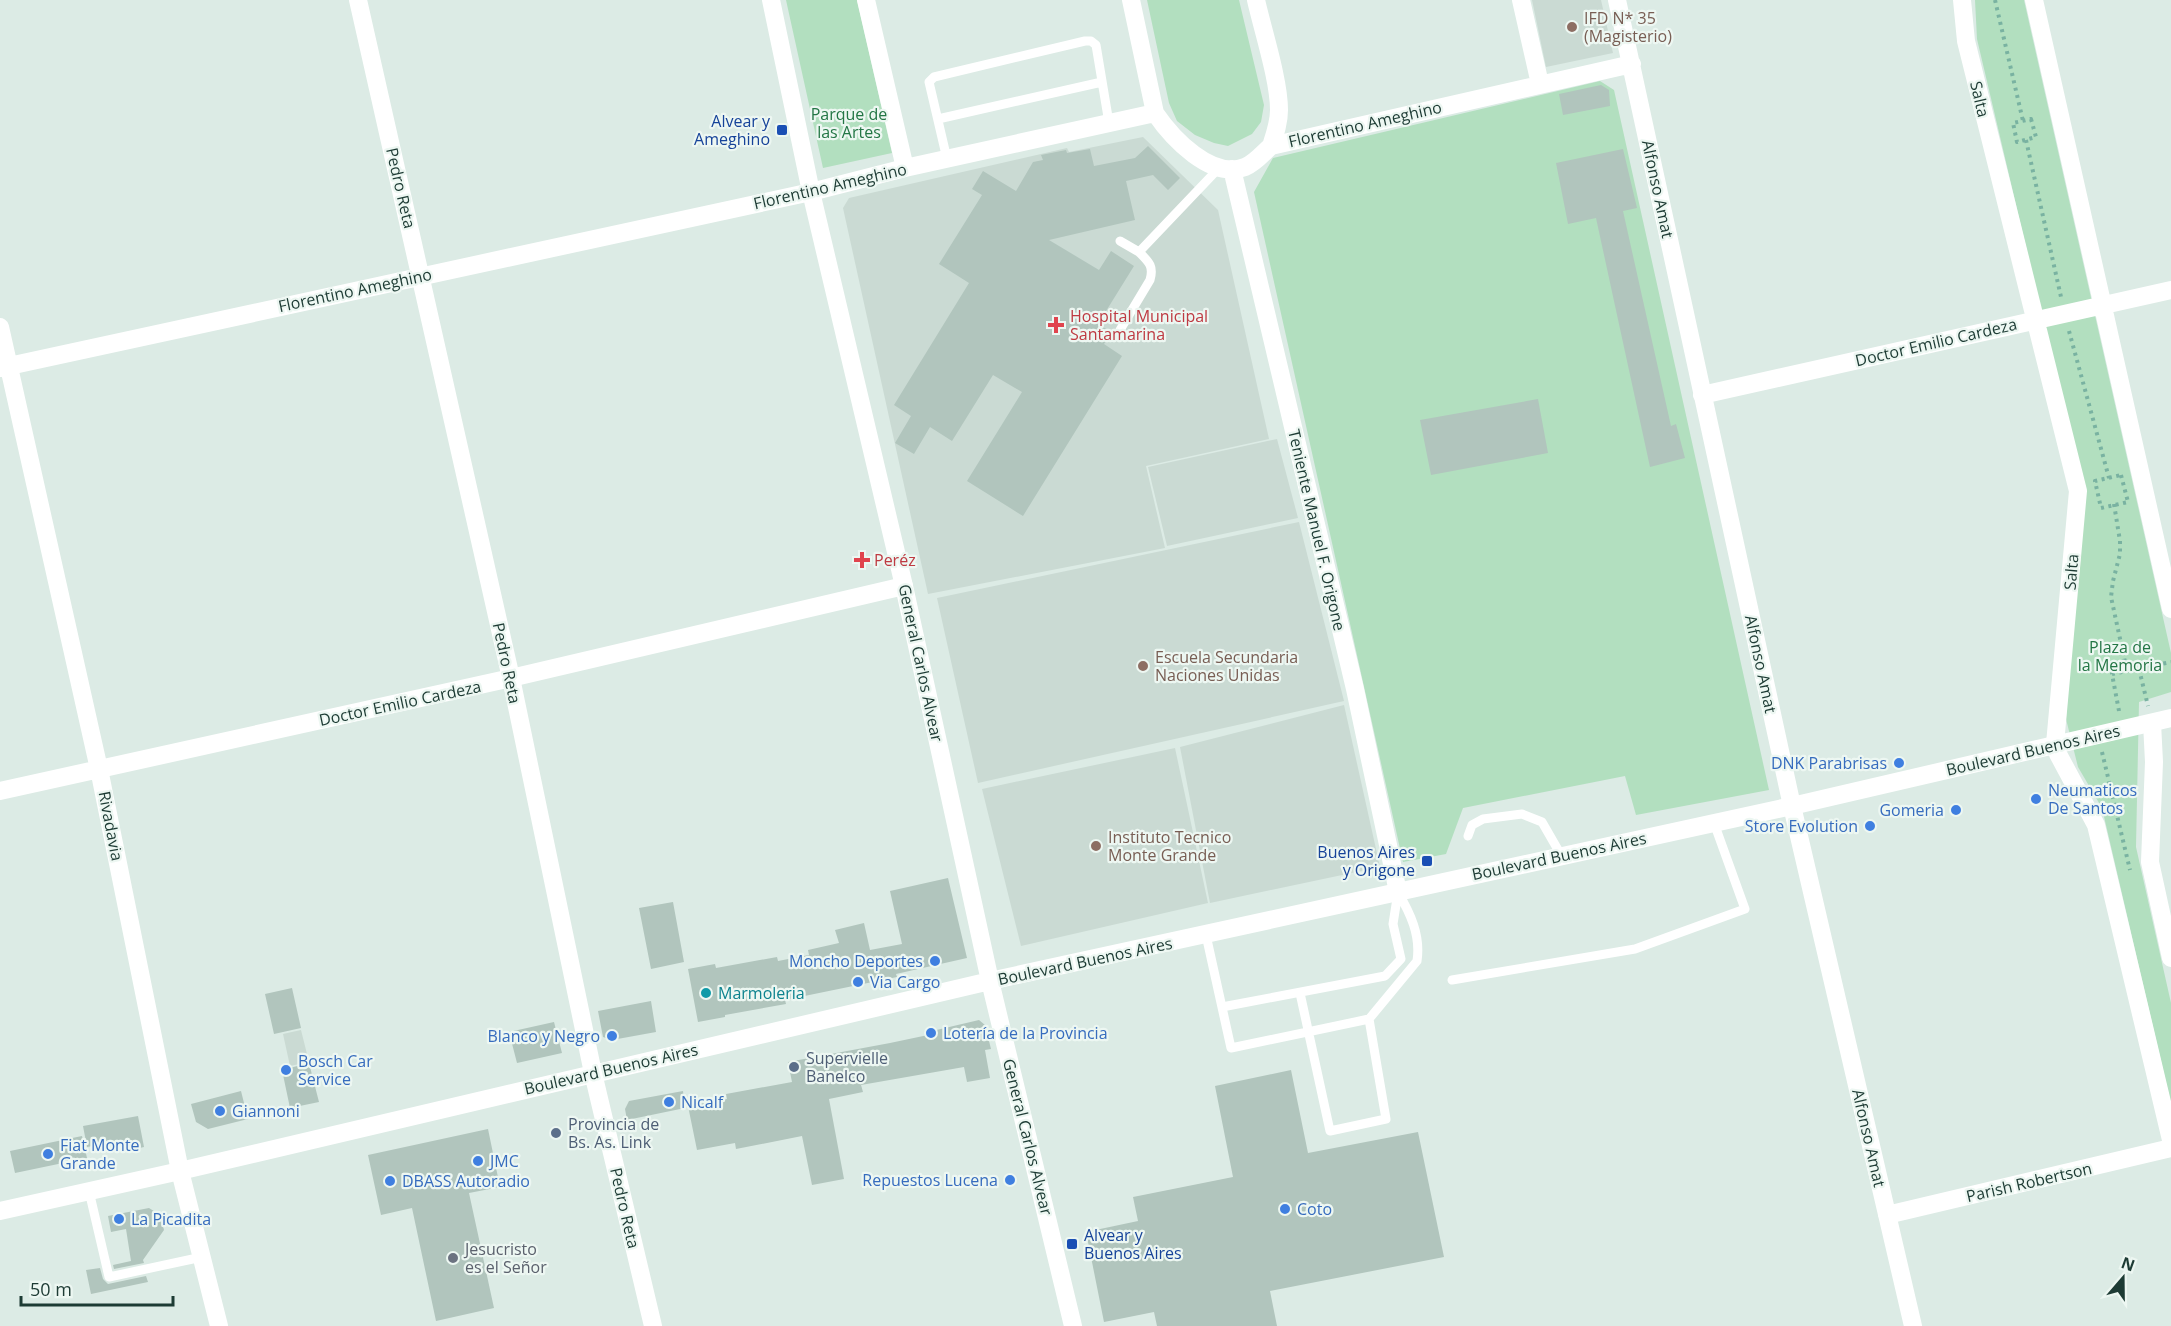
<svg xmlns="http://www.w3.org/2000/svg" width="2171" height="1326" font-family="'Open Sans',sans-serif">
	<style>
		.built { fill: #cadad3 }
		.green { fill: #b2dfbf }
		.building { fill: #b1c5bd }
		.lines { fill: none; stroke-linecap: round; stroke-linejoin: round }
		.path { stroke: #79b2a1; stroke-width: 4; stroke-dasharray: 3 4.5; stroke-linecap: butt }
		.lane { stroke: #fff; stroke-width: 9 }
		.street { stroke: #fff; stroke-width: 18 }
		.secondary { stroke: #fff; stroke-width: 18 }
		.education-dot { fill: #8d6e63; stroke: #edf7f2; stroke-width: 2 }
		.transit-dot { fill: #1a4fb4; stroke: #edf7f2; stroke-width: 2 }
		.health-dot { fill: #e0444e; stroke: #edf7f2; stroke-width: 2 }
		.shop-dot { fill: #3f7fe0; stroke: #edf7f2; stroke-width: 2 }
		.culture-dot { fill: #0f9aa8; stroke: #edf7f2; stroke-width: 2 }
		.service-dot { fill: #5c6f8a; stroke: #edf7f2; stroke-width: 2 }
		.worship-dot { fill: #6b7280; stroke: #edf7f2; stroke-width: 2 }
		.labels { text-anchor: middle; stroke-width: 4.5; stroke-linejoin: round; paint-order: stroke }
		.education-label { font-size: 16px; fill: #785e54; stroke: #edf7f2; text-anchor: start }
		.street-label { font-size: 16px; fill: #1d3b34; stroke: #edf7f2 }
		.park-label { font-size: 16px; fill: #237645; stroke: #edf7f2 }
		.transit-label { font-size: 16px; fill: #164399; stroke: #edf7f2; text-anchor: end }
		.health-label { font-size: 16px; fill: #be3a42; stroke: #edf7f2; text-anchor: start }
		.shop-label { font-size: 16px; fill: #366cbe; stroke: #edf7f2; text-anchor: start }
		.culture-label { font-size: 16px; fill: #0d838f; stroke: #edf7f2; text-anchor: start }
		.service-label { font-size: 16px; fill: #4e5e75; stroke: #edf7f2; text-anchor: start }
		.worship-label { font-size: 16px; fill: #5b616d; stroke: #edf7f2; text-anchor: start }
	</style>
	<rect width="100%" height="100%" fill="#dcebe5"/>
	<path class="built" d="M1532,0H1601L1613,53L1546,67Z
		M1143,137L1218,210L1269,439L1146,466L1165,548L928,594L843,208L849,198L1067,148L1069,152Z
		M1277,439L1298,518L1167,546L1148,467Z
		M1299,522L1344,701L978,783L937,598Z
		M1344,705L1380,867L1210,903L1180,747Z
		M1175,748L1208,903L1021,946L982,789Z
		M301,1030L309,1062L290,1066L283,1034Z"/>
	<path class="green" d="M786,0H857L892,153L823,168Z
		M1147,0H1239L1264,105L1261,122L1252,134L1228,146L1214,143L1195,135L1177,121L1169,103Z
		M1975,0H2024L2171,653V692L2139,702L2136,847L2171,1003V1104L2102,808L2078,767L2066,719L2083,489L1977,39Z
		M1600,81L1614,90L1769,790L1636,815L1625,776L1463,808L1446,854L1403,862L1254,192L1273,158Z"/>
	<path class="building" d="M1601,85L1609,90L1610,106L1563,115L1559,94Z
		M1148,146L1180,178L1168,190L1153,175L1126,181L1135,220L1049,240L1099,270L1111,251L1134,266L1098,324L1111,332L1104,344L1122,356L1023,516L967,481L1022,392L993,375L952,441L930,427L914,454L895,443L911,416L894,405L969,283L939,264L982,195L972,189L983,171L1016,191L1033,162L1043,160L1041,155L1066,150L1067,153L1090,149L1094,166L1135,158Z
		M1623,149L1637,208L1623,211L1671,426L1676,424L1685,458L1650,467L1596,218L1568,224L1556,163Z
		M1538,399L1548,453L1431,475L1420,420Z
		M948,878L967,958L896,974L897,977L785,1000L786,1004L725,1015V1017L698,1022L688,969L715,964L716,968L777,957L778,961L809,955L808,950L839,943L835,930L864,923L870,950L902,944L890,891Z
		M673,902L684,962L651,969L639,908Z
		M292,988L301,1028L274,1034L265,994Z
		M651,1001L656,1032L612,1040L603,1037L598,1011Z
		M979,1020L985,1025L991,1049L985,1050L990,1078L967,1082L964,1067L861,1085L863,1092L829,1099L844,1179L812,1185L802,1136L736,1149L735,1143L697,1150L688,1106L727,1099L726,1094L792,1082L788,1062L890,1043L928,1035V1032Z
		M554,1022L562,1053L517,1063L509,1032Z
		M309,1063L319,1102L290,1108L282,1070Z
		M1291,1070L1308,1153L1418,1132L1444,1257L1270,1291L1277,1326H1157L1154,1312L1104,1322L1086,1232L1138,1221L1133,1197L1233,1177L1215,1086Z
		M241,1091L248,1119L208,1129L196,1122L191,1104Z
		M683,1091L685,1108L627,1120L625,1109L629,1101Z
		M138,1116L144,1147L126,1151L124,1141L87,1147L83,1126Z
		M488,1129L500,1187L469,1193L494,1308L436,1321L412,1208L381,1215L368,1155Z
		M82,1136L87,1158L15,1173L10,1151Z
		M149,1208L160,1215L164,1230L143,1260L144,1263L114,1269L113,1265L131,1261L126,1229L111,1232L108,1216Z
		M100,1268L103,1279L108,1284L146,1276L148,1282L91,1294L86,1270Z"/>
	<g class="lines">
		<path class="path" d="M1995,0L2023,121
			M2031,119L2036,137L2017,142L2013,123Z
			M2026,140L2061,297
			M2069,331L2109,478
			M2121,475L2128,502L2101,508L2095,481Z
			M2114,504L2120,541V554L2113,581L2111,597L2127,671
			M2139,669L2148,706
			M2119,711L2112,674L2171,662
			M2102,752L2130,870"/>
		<path class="lane" d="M938,119L1102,82
			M947,159L929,82L934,77L1085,41H1091L1096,45L1109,123
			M1120,241L1139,252
			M1120,330L1150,280C1154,266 1149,262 1139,252L1219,168
			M1468,836L1472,825L1483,819L1522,814L1542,822L1561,855
			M1206,935L1231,1048L1369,1019L1417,961C1421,935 1410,913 1398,892
			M1452,980L1635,949L1745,909L1714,823
			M1300,993L1330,1131L1386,1119L1369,1019
			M1222,1007L1385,976L1401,959L1393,924L1398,892
			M89,1191L109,1277L202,1257"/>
		<path class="street" d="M358,0L511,678L593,1073L653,1326
			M866,0L905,168
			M1131,0L1155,113C1172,138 1211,180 1245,167C1255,163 1263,153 1271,146L1632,64
			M1256,0C1263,31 1279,80 1279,110C1279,123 1275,134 1271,146
			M1521,0L1540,84
			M1617,0L1792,806L1913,1326
			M1962,0L1966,41L2078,491L2055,744L2058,754L2096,825L2171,1140
			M2034,0L2171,609
			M1232,169L1355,689L1398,892
			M0,327L99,769L180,1171L219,1326
			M0,368L811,192L905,168L1155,113
			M1702,395L2171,290
			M2152,723L2154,762L2150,862L2171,958
			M0,791L511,678L904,586
			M1887,1215L2171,1148"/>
		<path class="secondary" d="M771,0L811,192L904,586L990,981L1073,1326
			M0,1211L180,1171L990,981L1792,806L2171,718"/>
	</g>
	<g class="education-dot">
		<circle cx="1572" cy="27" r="6"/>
		<circle cx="1143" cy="666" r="6"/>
		<circle cx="1096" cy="846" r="6"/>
	</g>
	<g class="transit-dot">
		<rect x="776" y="124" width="12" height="12" rx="3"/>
		<rect x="1421" y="855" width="12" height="12" rx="3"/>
		<rect x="1066" y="1238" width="12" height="12" rx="3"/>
	</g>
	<g class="health-dot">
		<path d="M1053 316h6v6h6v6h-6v6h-6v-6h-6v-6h6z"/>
		<path d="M859 551h6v6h6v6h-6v6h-6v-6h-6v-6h6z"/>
	</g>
	<g class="shop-dot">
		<circle cx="1899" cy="763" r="6"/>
		<circle cx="2036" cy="799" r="6"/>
		<circle cx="1956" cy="810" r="6"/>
		<circle cx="1870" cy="826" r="6"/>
		<circle cx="935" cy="961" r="6"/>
		<circle cx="858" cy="982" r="6"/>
		<circle cx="931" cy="1033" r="6"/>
		<circle cx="612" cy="1036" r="6"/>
		<circle cx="286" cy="1070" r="6"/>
		<circle cx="669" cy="1102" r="6"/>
		<circle cx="220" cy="1111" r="6"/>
		<circle cx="48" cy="1154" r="6"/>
		<circle cx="478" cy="1161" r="6"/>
		<circle cx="1010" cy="1180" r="6"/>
		<circle cx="390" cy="1181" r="6"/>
		<circle cx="1285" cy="1209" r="6"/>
		<circle cx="119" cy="1219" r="6"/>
	</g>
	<circle class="culture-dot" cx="706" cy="993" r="6"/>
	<g class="service-dot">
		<circle cx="794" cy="1067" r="6"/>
		<circle cx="556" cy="1133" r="6"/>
	</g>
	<circle class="worship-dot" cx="453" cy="1258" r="6"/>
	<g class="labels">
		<g class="education-label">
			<text x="1584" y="24">IFD N* 35<tspan x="1584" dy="18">(Magisterio)</tspan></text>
			<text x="1155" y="663">Escuela Secundaria<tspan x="1155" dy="18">Naciones Unidas</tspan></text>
			<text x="1108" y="843">Instituto Tecnico<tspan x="1108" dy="18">Monte Grande</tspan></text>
		</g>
		<g class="street-label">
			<text transform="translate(1980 99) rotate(77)" y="6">Salta</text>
			<text transform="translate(1365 124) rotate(-13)" y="6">Florentino Ameghino</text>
			<text transform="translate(830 186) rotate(-13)" y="6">Florentino Ameghino</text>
			<text transform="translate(401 188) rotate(77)" y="6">Pedro Reta</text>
			<text transform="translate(1658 189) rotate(78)" y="6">Alfonso Amat</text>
			<text transform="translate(355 290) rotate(-12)" y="6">Florentino Ameghino</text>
			<text transform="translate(1936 342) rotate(-13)" y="6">Doctor Emilio Cardeza</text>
			<text transform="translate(1317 530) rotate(77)" y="6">Teniente Manuel F. Origone</text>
			<text transform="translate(2071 572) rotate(-85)" y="6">Salta</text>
			<text transform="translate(507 663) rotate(78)" y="6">Pedro Reta</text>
			<text transform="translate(921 663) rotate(78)" y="6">General Carlos Alvear</text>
			<text transform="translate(1761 664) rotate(78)" y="6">Alfonso Amat</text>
			<text transform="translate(400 703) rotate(-12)" y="6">Doctor Emilio Cardeza</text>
			<text transform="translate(2033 750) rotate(-13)" y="6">Boulevard Buenos Aires</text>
			<text transform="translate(111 826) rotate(79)" y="6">Rivadavia</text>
			<text transform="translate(1559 856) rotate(-12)" y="6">Boulevard Buenos Aires</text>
			<text transform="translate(1085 961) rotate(-12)" y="6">Boulevard Buenos Aires</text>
			<text transform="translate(611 1069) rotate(-13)" y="6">Boulevard Buenos Aires</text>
			<text transform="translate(1028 1137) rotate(76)" y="6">General Carlos Alvear</text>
			<text transform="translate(1869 1138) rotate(77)" y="6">Alfonso Amat</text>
			<text transform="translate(2029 1182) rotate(-13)" y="6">Parish Robertson</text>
			<text transform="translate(625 1208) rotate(77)" y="6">Pedro Reta</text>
		</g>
		<g class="park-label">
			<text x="849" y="120">Parque de<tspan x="849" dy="18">las Artes</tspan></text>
			<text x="2120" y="653">Plaza de<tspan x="2120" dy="18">la Memoria</tspan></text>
		</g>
		<g class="transit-label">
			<text x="770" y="127">Alvear y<tspan x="770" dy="18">Ameghino</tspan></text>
			<text x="1415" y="858">Buenos Aires<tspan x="1415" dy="18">y Origone</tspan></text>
			<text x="1084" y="1241" text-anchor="start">Alvear y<tspan x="1084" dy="18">Buenos Aires</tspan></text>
		</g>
		<g class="health-label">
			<text x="1070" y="322">Hospital Municipal<tspan x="1070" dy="18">Santamarina</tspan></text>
			<text x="874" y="566">Peréz</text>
		</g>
		<g class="shop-label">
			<text x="1887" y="769" text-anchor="end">DNK Parabrisas</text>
			<text x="2048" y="796">Neumaticos<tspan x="2048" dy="18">De Santos</tspan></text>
			<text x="1944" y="816" text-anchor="end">Gomeria</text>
			<text x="1858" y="832" text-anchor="end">Store Evolution</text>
			<text x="923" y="967" text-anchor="end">Moncho Deportes</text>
			<text x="870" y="988">Via Cargo</text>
			<text x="943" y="1039">Lotería de la Provincia</text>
			<text x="600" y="1042" text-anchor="end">Blanco y Negro</text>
			<text x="298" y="1067">Bosch Car<tspan x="298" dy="18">Service</tspan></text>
			<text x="681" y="1108">Nicalf</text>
			<text x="232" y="1117">Giannoni</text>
			<text x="60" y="1151">Fiat Monte<tspan x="60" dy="18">Grande</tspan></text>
			<text x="490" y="1167">JMC</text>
			<text x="998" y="1186" text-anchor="end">Repuestos Lucena</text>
			<text x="402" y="1187">DBASS Autoradio</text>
			<text x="1297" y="1215">Coto</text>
			<text x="131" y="1225">La Picadita</text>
		</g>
		<g class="culture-label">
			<text x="718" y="999">Marmoleria</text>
		</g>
		<g class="service-label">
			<text x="806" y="1064">Supervielle<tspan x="806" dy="18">Banelco</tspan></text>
			<text x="568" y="1130">Provincia de<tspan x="568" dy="18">Bs. As. Link</tspan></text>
		</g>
		<g class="worship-label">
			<text x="465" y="1255">Jesucristo<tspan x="465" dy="18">es el Señor</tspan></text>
		</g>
	</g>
	<g transform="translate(2123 1278) rotate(20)" stroke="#edf7f2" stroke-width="4.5" paint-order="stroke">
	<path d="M0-4.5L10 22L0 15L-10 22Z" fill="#1d3b34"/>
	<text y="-9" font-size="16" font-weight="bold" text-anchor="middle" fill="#1d3b34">N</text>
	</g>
	<path d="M21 1296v9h152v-9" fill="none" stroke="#1d3b34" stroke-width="3"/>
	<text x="30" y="1296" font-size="18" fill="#1d3b34" stroke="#edf7f2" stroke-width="4.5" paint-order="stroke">50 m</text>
</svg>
